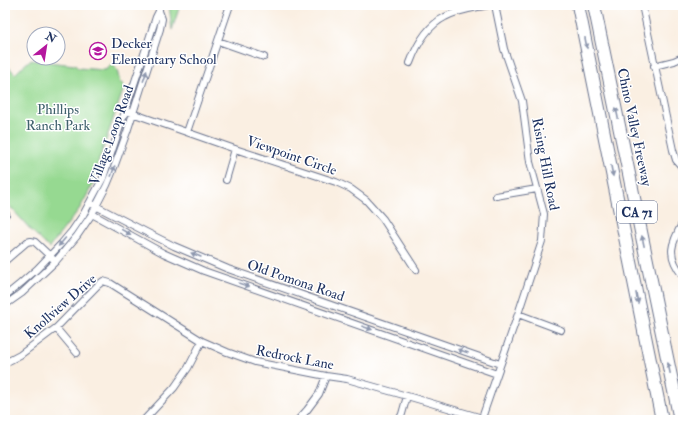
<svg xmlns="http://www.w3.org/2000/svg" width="688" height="425" font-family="'IM FELL Double Pica',serif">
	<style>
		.green { fill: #96d991; stroke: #588478 }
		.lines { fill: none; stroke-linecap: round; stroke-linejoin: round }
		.street-casing { stroke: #69728c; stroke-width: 8 }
		.highway-casing { stroke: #69728c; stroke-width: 14 }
		.street { stroke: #fff; stroke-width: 6 }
		.highway { stroke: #fff; stroke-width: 12 }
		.oneway { fill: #8d97ae }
		.labels { text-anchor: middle; stroke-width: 3; stroke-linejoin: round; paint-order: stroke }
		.shield { fill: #fff; stroke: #5f6d8e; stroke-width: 1 }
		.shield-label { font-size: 13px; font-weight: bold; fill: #1b2f5e }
		.poi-label { font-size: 14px; fill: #1b2f5e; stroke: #fff; text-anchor: start }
		.park-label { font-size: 14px; fill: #40626d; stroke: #fff }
		.street-label { font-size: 14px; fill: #1b2f5e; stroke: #fff }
	</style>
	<rect width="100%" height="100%" fill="#fff"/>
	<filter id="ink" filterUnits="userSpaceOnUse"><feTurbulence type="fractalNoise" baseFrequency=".025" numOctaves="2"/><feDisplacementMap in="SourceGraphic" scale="8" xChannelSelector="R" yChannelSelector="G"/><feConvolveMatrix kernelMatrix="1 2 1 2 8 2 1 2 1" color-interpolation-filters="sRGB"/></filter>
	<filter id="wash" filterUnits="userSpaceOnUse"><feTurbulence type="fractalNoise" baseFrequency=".012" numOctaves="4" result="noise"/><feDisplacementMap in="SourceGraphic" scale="16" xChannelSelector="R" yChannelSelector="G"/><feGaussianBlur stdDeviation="0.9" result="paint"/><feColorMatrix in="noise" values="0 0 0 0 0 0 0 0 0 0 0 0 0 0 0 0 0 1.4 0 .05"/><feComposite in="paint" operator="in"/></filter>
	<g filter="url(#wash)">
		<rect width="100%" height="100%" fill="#faefe2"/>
		<path class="green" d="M169,5H180L172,30Z
			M30,60L75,65L78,68L104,70L107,69L111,64C118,67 118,76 120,83L123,84L124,88L93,177V184L80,208L49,248L32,231L5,201V63L15,74Z"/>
	</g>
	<g filter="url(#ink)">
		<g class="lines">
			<g class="street-casing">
				<path id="street" d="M642,5L673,150L676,160L683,168
					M218,41L264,57
					M410,63C417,44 427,26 445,17C457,10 475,8 488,5
					M654,66L674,61L683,57
					M126,111L235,149L336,182L351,189L366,200L383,219L416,270
					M187,132L230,5
					M226,180L235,149
					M496,196L537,189
					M90,203L146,232L174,246L228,269L500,364
					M92,214L163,253L204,271L497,374
					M5,215L6,214
					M683,222C671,244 666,255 683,276
					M5,261L27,242L31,241L35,242L52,258
					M5,296L21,283L37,269L61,244L72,231L83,215L103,178L148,42L156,17L159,11V5
					M5,305L22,293L56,261L77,236L92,214L107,185L112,173L127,132L160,29L162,19L159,11
					M518,314L561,330
					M56,328L77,353
					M5,363L20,355L56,328L97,286L103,281L110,283L202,341L227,352L255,362L326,376L347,379L407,396L489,420
					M482,418L518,314L542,241L544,214L530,162L522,101L504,49L495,5
					M144,420L174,388L188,368L202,341
					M298,420L307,410L319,394L326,376
					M399,420L402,414L407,396"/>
			</g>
			<g class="highway-casing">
				<path id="highway" d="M578,5L662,420
					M594,5L680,420"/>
			</g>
			<use href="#street" class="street"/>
			<use href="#highway" class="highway"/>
		</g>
		<defs><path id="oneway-solid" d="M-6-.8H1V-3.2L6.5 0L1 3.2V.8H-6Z"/></defs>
		<g class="oneway">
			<use href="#oneway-solid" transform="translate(586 43) rotate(79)"/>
			<use href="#oneway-solid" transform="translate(145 76) rotate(-72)"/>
			<use href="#oneway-solid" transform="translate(617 113) rotate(-102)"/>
			<use href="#oneway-solid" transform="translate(113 171) rotate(-71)"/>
			<use href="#oneway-solid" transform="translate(612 171) rotate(79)"/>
			<use href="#oneway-solid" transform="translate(126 232) rotate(29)"/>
			<use href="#oneway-solid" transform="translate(643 241) rotate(-102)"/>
			<use href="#oneway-solid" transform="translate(62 242) rotate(130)"/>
			<use href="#oneway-solid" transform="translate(196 255) rotate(-157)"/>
			<use href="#oneway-solid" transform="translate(244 285) rotate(19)"/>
			<use href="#oneway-solid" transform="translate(637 298) rotate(79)"/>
			<use href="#oneway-solid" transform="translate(367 328) rotate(19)"/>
			<use href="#oneway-solid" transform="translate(463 351) rotate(-161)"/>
			<use href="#oneway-solid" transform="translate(669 368) rotate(-102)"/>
		</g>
	</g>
	<defs>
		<g id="school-ring" transform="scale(0.9)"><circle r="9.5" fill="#fff" stroke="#b5179e" stroke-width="1.5"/><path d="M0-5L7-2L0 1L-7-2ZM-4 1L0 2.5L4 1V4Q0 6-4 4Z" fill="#b5179e"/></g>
	</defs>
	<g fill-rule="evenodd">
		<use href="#school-ring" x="98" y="51"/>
	</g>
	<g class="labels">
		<rect class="shield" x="617" y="201" width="40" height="22" rx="3"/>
		<g class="shield-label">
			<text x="637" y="217">CA 71</text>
		</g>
		<g class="poi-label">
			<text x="111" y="48">Decker<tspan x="111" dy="16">Elementary School</tspan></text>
		</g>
		<g class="park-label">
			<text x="58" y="114">Phillips<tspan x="58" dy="16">Ranch Park</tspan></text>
		</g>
		<g class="street-label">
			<text transform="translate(635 127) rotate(78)" y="5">Chino Valley Freeway</text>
			<text transform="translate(111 135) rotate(-70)" y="5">Village Loop Road</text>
			<text transform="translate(292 155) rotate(19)" y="5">Viewpoint Circle</text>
			<text transform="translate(546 164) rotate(79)" y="5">Rising Hill Road</text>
			<text transform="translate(296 280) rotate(19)" y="5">Old Pomona Road</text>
			<text transform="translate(60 306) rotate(-41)" y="5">Knollview Drive</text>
			<text transform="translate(295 357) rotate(11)" y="5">Redrock Lane</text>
		</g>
	</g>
	<rect width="688" height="425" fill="none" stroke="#fff" stroke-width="20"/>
	<g transform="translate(46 46) rotate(30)"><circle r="19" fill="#ffffff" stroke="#a4acbf"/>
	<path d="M0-3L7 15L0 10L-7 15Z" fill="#b5179e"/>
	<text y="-6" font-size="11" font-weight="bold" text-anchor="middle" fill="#1b2f5e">N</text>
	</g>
</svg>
